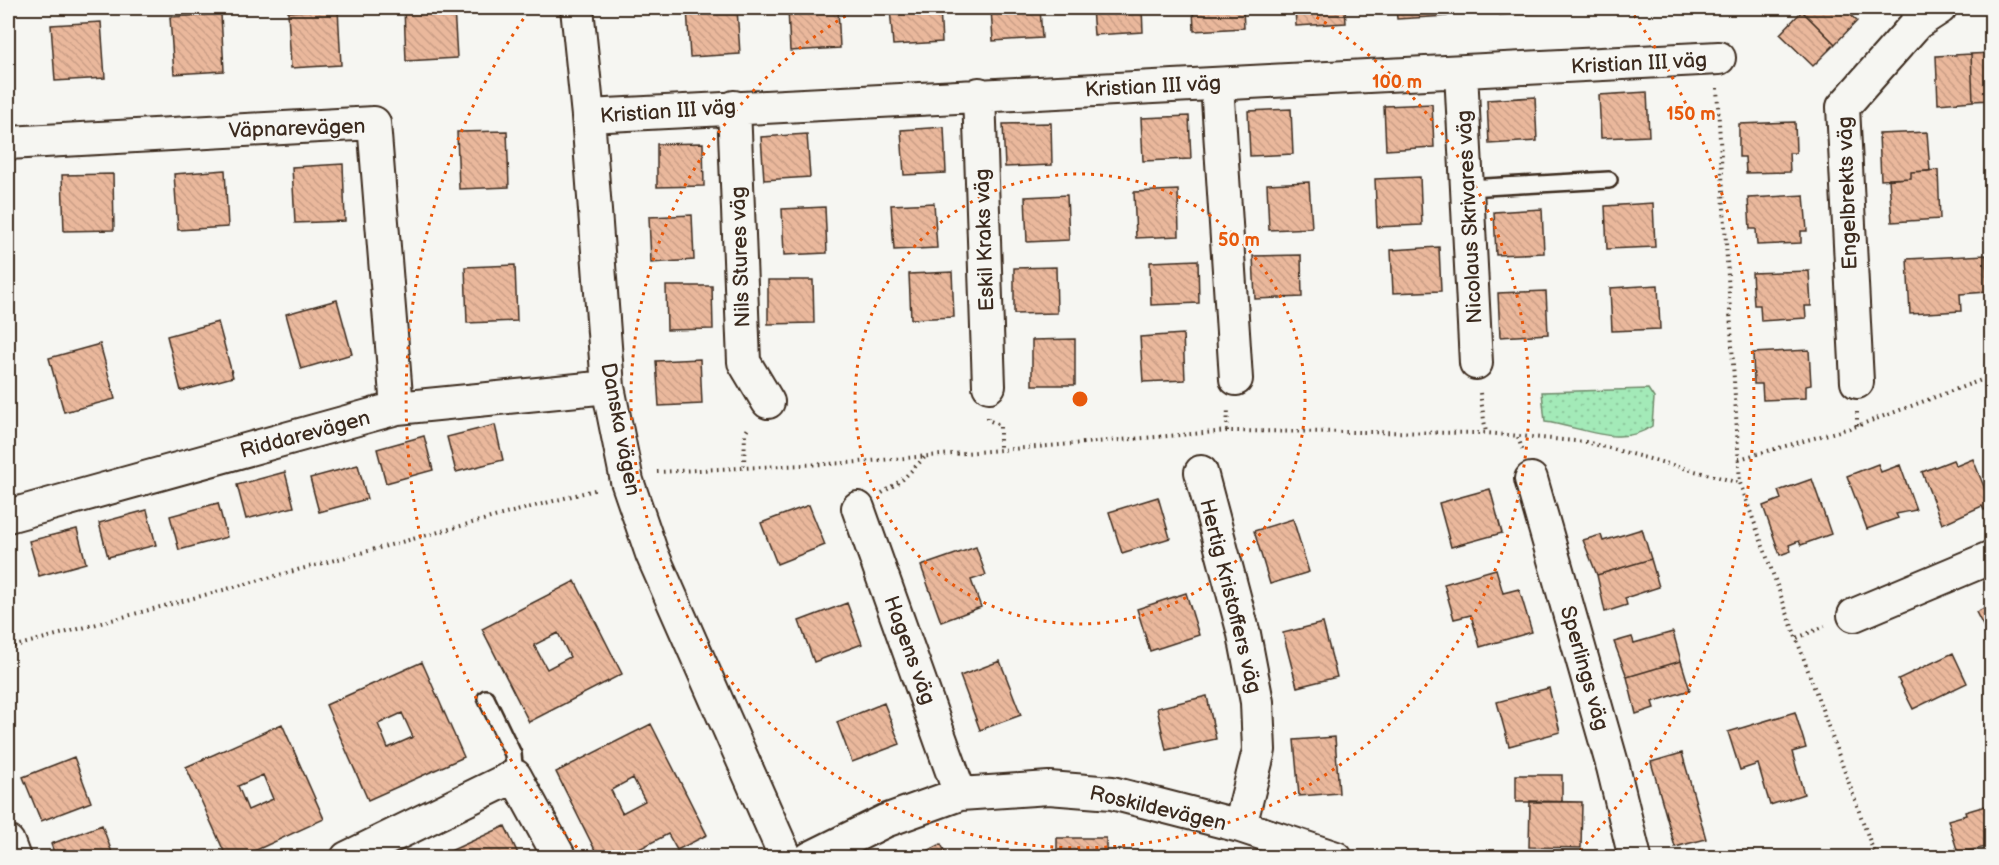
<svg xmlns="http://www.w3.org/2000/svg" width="1999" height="865" font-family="'Balsamiq Sans',sans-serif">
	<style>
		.park { fill: url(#park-dots); stroke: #6f8a6b; stroke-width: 1.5 }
		.building { fill: url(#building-back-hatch); stroke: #3b2a1e; stroke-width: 1.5; fill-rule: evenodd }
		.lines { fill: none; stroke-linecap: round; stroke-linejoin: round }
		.service-casing { stroke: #3b2a1e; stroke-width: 20 }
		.minor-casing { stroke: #3b2a1e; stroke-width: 36 }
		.path { stroke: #3b2a1e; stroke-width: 4; stroke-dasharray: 1.5 4.5; stroke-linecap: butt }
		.service { stroke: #f6f6f2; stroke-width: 15 }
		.minor { stroke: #f6f6f2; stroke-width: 32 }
		.ring { fill: none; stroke: #e8590c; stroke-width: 3; stroke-dasharray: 3 6 }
		.labels { text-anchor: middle; stroke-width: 4.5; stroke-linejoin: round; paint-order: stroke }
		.street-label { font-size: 21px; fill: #3b2a1e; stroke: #f6f6f2 }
		.centre { fill: #e8590c; stroke: #f6f6f2; stroke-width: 3 }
		.ring-label { font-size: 18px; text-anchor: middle; font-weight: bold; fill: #e8590c; stroke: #f6f6f2; stroke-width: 4.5; stroke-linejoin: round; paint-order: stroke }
	</style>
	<defs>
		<pattern id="park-dots" width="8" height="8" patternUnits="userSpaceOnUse" patternTransform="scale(1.5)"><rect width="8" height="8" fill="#a3eab8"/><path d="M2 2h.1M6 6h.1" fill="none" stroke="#8dc99e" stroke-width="1.8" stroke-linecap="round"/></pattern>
		<pattern id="building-back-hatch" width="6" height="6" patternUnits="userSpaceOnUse" patternTransform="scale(1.5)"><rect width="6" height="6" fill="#eab89c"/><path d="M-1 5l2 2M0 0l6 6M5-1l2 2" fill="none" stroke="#ca9e86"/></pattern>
	</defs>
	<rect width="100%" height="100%" fill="#f6f6f2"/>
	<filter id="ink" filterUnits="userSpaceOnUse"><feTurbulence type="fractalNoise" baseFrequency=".0167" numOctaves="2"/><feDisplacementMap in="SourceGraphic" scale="12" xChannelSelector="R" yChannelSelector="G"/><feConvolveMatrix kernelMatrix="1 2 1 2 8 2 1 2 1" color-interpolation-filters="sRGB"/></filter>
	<g filter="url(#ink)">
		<path class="park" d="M1648,389L1654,398L1652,426C1620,449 1580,426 1545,422L1542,392Z"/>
		<path class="building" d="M404,8H454L457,58L406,61Z
			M687,8H737L740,54L690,57Z
			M788,8H838L840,48L790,51Z
			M890,8H940L942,42L893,45Z
			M991,8H1040L1042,38L993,41Z
			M1092,8H1142L1143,32L1094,35Z
			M1193,8H1243L1244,28L1194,31Z
			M1295,8H1345L1346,23L1296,26Z
			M1396,8H1446L1447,16L1397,19Z
			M1498,8H1548L1549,12L1499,15Z
			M1806,8H1843L1857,21L1835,44L1802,11Z
			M338,9L341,65L291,68L288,12Z
			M1802,11L1835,44L1813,66L1780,34Z
			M221,14L224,71L174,74L170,17Z
			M101,22L105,78L55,81L51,25Z
			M1992,53V100L1973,101L1971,54Z
			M1971,54L1973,101L1938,104L1936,56Z
			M1647,92L1649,136L1601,138L1599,95Z
			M1535,97L1537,141L1489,144L1487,100Z
			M1432,104L1434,147L1386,150L1384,106Z
			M1291,109L1293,154L1250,156L1248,111Z
			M1189,116L1191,159L1143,161L1141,118Z
			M1795,122L1796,153H1789L1790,172L1746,173L1745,157H1739V124Z
			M1051,123L1052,165L1005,167L1003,124Z
			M944,127L946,173L904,175L901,130Z
			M507,131L509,187L459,189L457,132Z
			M1927,132L1930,171L1911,172V178L1881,180L1879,134Z
			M807,134L810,177L764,180L761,137Z
			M703,143L704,186L657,187V144Z
			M343,164L345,221L295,223L292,167Z
			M225,170L228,227L178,230L174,174Z
			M1938,170L1940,219L1892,222L1889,179L1911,178V172Z
			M113,174L114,230L64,231L62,175Z
			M1420,177L1422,225L1377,227L1375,179Z
			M1309,182L1312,228L1269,230L1267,184Z
			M1178,190L1179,236L1136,238L1134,192Z
			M1067,195L1069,240L1027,242L1025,197Z
			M1804,195L1807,231H1801V243L1757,245L1756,229H1750L1748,198Z
			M934,203L937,248L894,250L891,205Z
			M1653,203L1655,247L1607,249L1605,206Z
			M825,207L827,253L784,255L782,209Z
			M1542,209L1544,253L1496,255L1494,212Z
			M692,215L694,260L651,263L649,217Z
			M1439,247L1441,291L1393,293L1391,250Z
			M1301,255L1302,297L1255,299L1253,256Z
			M1986,255L1987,292L1960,294L1961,311L1910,314L1907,259Z
			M1198,260L1199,303L1151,305L1150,262Z
			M515,265L517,321L467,323L465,267Z
			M1056,267L1057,313L1014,314V268Z
			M1809,271L1811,306H1805L1806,318L1761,321L1760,305H1754L1752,273Z
			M952,272L954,317L911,319L909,274Z
			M768,280H813L814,323L768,324Z
			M1658,285L1660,329L1612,331L1610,288Z
			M666,286H712L713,329L667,330Z
			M1546,291L1548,334L1500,337L1498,293Z
			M337,300L352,354L301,369L286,314Z
			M218,322L233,377L181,391L167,336Z
			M1183,334L1185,380L1143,382L1140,337Z
			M1075,339V385H1032V340Z
			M100,344L115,399L64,412L49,358Z
			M1809,350L1811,385L1806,386V398L1763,400L1762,384H1754L1753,353Z
			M700,359L702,404L659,406L656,361Z
			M495,425L503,460L456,472L447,437Z
			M424,436L433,470L386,483L377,449Z
			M1973,459L1992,507L1984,510L1982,506L1942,524L1922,472L1953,460L1956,466Z
			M1878,464L1881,472L1900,465L1916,510L1896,514L1898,518L1867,529L1847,476Z
			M358,465L367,499L319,512L310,478Z
			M285,472L294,507L246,519L237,485Z
			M1812,479L1831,534L1801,545L1799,541L1789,545L1791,551L1780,555L1763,506L1781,499L1778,491Z
			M1490,489L1502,533L1451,547L1439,503Z
			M1158,497L1170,538L1122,553L1109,512Z
			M218,503L227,537L179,550L170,516Z
			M809,505L825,545L777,564L761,523Z
			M147,510L156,545L108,557L99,523Z
			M1293,519L1309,572L1270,584L1254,531Z
			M77,529L86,563L39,576L29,541Z
			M1642,529L1651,559L1597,575L1583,540L1601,535L1603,541Z
			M976,547L986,575L971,580L981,607L941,622L921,566Z
			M1651,559L1659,587L1625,598L1627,605L1605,612L1597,575Z
			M1496,569L1503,593L1519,589L1532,632L1480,647L1471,615L1454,619L1444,584Z
			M575,581L622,674L529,722L482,629ZM558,633L570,657L547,669L534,645Z
			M1186,593L1199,635L1150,651L1137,609Z
			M847,603L862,644L814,662L799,621Z
			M1992,604V643L1976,612Z
			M1323,623L1337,677L1297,687L1283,633Z
			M1673,632L1681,661L1627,677L1614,642L1632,637L1634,643Z
			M1953,653L1967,683L1913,709L1898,679Z
			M1000,661L1021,715L980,730L960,676Z
			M1681,661L1690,690L1652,702L1654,708L1636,714L1627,677Z
			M422,662L464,757L368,800L326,705ZM402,713L413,737L388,748L378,724Z
			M1549,688L1560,732L1509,746L1497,702Z
			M1207,696L1216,739L1166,750L1157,708Z
			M884,703L900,744L852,762L837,722Z
			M1795,712L1806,748L1792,752L1804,794L1770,805L1758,764L1740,770L1728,732Z
			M282,724L324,819L239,858H227L186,767ZM263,775L273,799L248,810L238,786Z
			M651,724L707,835L677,850L668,834L639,849L644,858H599L556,772ZM633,778L645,801L622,813L611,790Z
			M1335,737L1339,793L1299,796L1294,740Z
			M1682,753L1706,839L1675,847L1651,762Z
			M74,757L91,802L41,821L23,777Z
			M1516,775H1562V802H1516Z
			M1530,801L1582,802L1581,848L1529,847Z
			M1992,804V846L1958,853L1948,820L1966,815L1965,812Z
			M102,825L114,858H56L51,844Z
			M505,826L520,858H436L446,853Z
			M1057,838H1106V858H1057Z
			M941,844L948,858H914Z"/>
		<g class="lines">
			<g class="service-casing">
				<path id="service" d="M1468,188L1609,180
					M486,698L513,754L515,776"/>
			</g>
			<g class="minor-casing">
				<path id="minor" d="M577,8L588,116L608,387L627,481L652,554L786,858
					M1461,72L1476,363
					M1217,84L1236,379
					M979,94L989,386
					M734,107L744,362L768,402
					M588,116L1719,58
					M8,143L374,123L397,408
					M1857,382L1843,107L1917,23L1940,8
					M1201,472L1244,634L1257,702L1259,750L1240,826
					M1531,479L1613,767L1635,858
					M858,508L960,794
					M8,516L397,408L608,387
					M1854,615L1992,557
					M8,842L14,858
					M347,858L515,776L560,858
					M810,858L885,821L960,794L1049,788L1112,793L1240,826L1336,858"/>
			</g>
			<path class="path" d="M1717,88L1740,483L1876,858
				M1480,393L1486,433
				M1857,412V426
				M988,417V420L1000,425V450
				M1227,431L1228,408
				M1518,437L1523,452
				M1739,459L1857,426L1992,376
				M744,466L745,433L749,427
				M657,472L846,463L1227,431L1486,433L1586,442L1740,483
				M882,493L903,479L926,456
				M1797,638L1825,626
				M8,648L598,489"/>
			<use href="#service" class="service"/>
			<use href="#minor" class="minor"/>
		</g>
	</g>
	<g class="ring">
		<circle cx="1080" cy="399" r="225"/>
		<path d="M1301 8A449 449 0 1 1 859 8"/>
		<path d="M583 854A674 674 0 0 1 531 8M1629 8A674 674 0 0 1 1577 854"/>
	</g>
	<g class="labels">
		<g class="street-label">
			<text transform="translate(1639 63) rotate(-3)" y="7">Kristian III väg</text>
			<text transform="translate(1153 86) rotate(-3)" y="7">Kristian III väg</text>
			<text transform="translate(668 111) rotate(-4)" y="7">Kristian III väg</text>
			<text transform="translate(297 128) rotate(-2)" y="7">Väpnarevägen</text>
			<text transform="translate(1847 193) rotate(-92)" y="7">Engelbrekts väg</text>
			<text transform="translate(1469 217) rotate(-93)" y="7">Nicolaus Skrivares väg</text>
			<text transform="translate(984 240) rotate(-92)" y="7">Eskil Kraks väg</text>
			<text transform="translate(740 257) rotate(-92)" y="7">Nils Stures väg</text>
			<text transform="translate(621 429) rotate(79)" y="7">Danska vägen</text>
			<text transform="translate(305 434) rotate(-15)" y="7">Riddarevägen</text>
			<text transform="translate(1231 596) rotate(76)" y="7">Hertig Kristoffers väg</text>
			<text transform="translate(910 650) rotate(70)" y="7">Hagens väg</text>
			<text transform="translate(1585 668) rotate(74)" y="7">Sperlings väg</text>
			<text transform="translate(1158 808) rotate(13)" y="7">Roskildevägen</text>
		</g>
	</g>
	<circle cx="1080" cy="399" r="9" class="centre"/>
	<g class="ring-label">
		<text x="1397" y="88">100 m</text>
		<text x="1691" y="120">150 m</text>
		<text x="1239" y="246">50 m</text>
	</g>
	<rect width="1999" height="865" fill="none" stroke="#f6f6f2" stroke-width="30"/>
	<rect x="15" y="15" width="1969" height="835" fill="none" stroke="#3b2a1e" stroke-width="2" filter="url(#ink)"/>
</svg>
